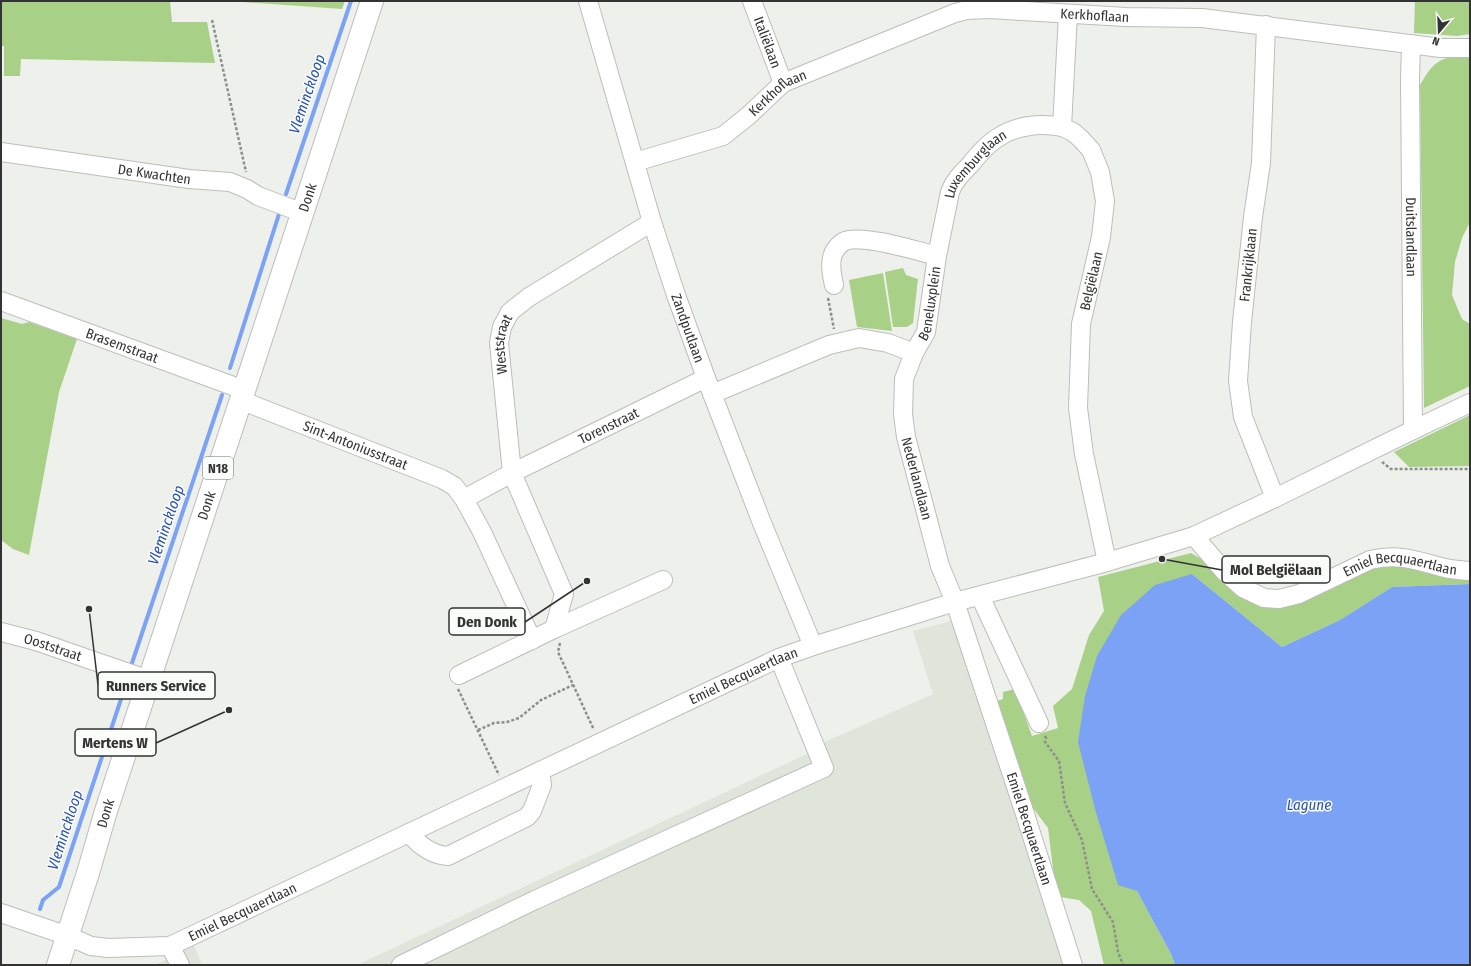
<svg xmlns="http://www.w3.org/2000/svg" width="1471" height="966" font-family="'Fira Sans Condensed',sans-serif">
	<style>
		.built { fill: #dfe5db }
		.green { fill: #a9d087 }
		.water { fill: #7ba2f5 }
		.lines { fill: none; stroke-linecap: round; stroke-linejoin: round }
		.stream { stroke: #7ba2f5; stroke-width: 4 }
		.minor-casing { stroke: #bcbebb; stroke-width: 20 }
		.major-casing { stroke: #bcbebb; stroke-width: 24 }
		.path { stroke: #8e8f8d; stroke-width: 2.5; stroke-dasharray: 3 2; stroke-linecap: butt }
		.minor { stroke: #fff; stroke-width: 18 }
		.major { stroke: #fff; stroke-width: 22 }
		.labels { text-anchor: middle; stroke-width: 3; stroke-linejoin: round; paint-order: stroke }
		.shield { fill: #fbfdfa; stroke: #6e706e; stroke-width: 1 }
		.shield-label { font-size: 13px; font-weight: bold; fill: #323332 }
		.street-label { font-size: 14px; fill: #323332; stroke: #fbfdfa }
		.water-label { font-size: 15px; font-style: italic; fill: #2850b0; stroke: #fbfdfa }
		.leader { fill: none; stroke: #323332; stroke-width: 1.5 }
		.callout-dot { fill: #323332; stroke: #fbfdfa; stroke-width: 1.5 }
		.callout { fill: #fbfdfa; stroke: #323332; stroke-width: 1.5 }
		.callout-label { font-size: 15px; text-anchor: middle; font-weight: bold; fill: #323332 }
	</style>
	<rect width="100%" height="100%" fill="#eef0ec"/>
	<path class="built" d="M955,620L1067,965H357L813,751L811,748L933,694L913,631Z
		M194,945L202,965H154L165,960Z"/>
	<path class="green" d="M1,1H170L172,22H207L215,63L21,59L20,76H4V46H1Z
		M229,1H345L342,9Z
		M1415,1H1470V34L1457,36L1414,33Z
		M1470,54V218L1469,224L1462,238L1455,262L1452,295L1462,319L1470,324V386L1424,408L1420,85C1435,59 1440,58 1470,54Z
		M903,268L906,275L918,279L913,323L907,327H893L885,272Z
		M883,273L892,331L857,327L849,280Z
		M1,318L22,324L29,322L77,339L59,392L29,555L13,549L1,540Z
		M1470,415V466L1409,467L1394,452Z
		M1191,553L1215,567L1256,598L1391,559L1470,573V584L1392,587L1340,620L1282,647L1192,574L1137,891L1171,954L1175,965H1104L1091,911L1079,900L1060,897L1053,869L1048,828L1033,808L991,703L1003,699V692L1015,689L1032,736L1058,728L1053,706L1072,689L1089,635L1104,611L1098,577Z"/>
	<path class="water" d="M1192,574L1282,647L1340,620L1392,587L1470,584V965H1175L1171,954L1137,891L1118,885L1095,809L1078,742L1085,696L1097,656L1121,615L1155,585Z"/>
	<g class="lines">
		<path class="stream" d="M286,194L351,1
			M230,368L279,214
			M132,663L222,395
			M40,909L43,900L59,887L126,684"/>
		<g class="minor-casing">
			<g id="minor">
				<path id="s1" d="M588,1L652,222L676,295L706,378L762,523L813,646"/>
				<path id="s2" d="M752,1L783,83"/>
				<path d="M1068,14L1062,127L1073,132L1081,139L1091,150L1100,172L1105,201L1101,237L1081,324L1078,408L1084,454L1107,562"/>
				<path d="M1266,25L1261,163L1253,217L1242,322L1238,381L1243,417L1275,498"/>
				<path id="s3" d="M1411,44L1410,80L1413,430"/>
				<path id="s4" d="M1,152L189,179L230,182L247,189L258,196L303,213"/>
				<path id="s5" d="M635,162L723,136L748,116L783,83L955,13L967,10L988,9L1126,17L1202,18L1441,48H1470"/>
				<path id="s6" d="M937,256L950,192C954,181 961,174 970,165C978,155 988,143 999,137C1017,125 1041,123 1062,127"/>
				<path id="s7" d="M1,301L244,390"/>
				<path id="s8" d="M914,353L904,379L903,414L906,437L940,566L955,602L1024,811L1073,965"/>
				<path id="s9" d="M712,394L829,345L859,338L888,343L914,353L926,332L937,256C917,251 863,234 845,241C839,244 833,251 832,258C830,267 832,276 834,285"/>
				<path id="s10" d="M240,400L442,479L454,486L464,499L482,532L532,640"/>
				<path id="s11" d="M464,499L512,473L706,378"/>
				<path id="s12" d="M1194,536L1224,571L1243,588L1264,598L1279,599L1299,594L1370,560C1401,553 1417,561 1445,568C1453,570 1462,570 1470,571"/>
				<path d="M980,596L1039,723"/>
				<path id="s13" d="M554,629L564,594L512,473L499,343L502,327L510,312L529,297L652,222"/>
				<path id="s14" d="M1,632L36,641L149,680"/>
				<path d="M459,675L554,629L663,580"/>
				<path d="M409,833C419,845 431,855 448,856L527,817L532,811L542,785L540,771"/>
				<path id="s15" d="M1,913L68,936L91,946L108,948L170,946L779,658L813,646L955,602L1107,562L1194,536L1275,498L1413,430L1470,403"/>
				<path d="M170,946L180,965"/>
				<path d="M401,965L535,900L824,768L779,658"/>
			</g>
		</g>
		<g class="major-casing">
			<g id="major">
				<path id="s16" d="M58,965L88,873L106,811L372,1"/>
			</g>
		</g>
		<path class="path" d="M212,20L246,172
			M828,298L834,329
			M1382,462L1391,469H1470
			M560,643L558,652L594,730
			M458,689L499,775
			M478,730L494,723L507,722L519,718L541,700L573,685
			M1045,736L1046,738L1045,742L1059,761L1065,803L1082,840L1092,889L1113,922L1118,952L1123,965"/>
		<use href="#minor" class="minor"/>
		<use href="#major" class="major"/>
	</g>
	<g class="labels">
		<rect class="shield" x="203" y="457" width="30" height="22" rx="3"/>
		<g class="shield-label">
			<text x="218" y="473">N18</text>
		</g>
		<g class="street-label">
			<text dy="5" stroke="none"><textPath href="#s5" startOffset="498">Kerkhoflaan</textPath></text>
			<text dy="5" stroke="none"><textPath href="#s2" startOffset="44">Italiëlaan</textPath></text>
			<text dy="5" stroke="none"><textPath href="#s5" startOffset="162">Kerkhoflaan</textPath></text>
			<text dy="5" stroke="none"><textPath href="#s6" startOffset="103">Luxemburglaan</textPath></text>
			<text dy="5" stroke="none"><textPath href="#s4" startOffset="155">De Kwachten</textPath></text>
			<text dy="5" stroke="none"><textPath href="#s16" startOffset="807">Donk</textPath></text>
			<text dy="5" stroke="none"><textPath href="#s3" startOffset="193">Duitslandlaan</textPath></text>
			<text transform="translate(1248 265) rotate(-84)" y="5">Frankrijklaan</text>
			<text transform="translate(1091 281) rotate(-77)" y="5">Belgiëlaan</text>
			<text dy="5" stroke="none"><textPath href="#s9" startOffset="268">Beneluxplein</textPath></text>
			<text dy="5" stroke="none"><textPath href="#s1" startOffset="342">Zandputlaan</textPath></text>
			<text dy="5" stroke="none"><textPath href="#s7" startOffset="129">Brasemstraat</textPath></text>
			<text dy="5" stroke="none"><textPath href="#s13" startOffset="298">Weststraat</textPath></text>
			<text dy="5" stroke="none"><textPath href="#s11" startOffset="162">Torenstraat</textPath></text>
			<text dy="5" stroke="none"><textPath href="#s10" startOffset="124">Sint-Antoniusstraat</textPath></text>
			<text dy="5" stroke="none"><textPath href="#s8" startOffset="129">Nederlandlaan</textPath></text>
			<text dy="5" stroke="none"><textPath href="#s16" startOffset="483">Donk</textPath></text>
			<text dy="5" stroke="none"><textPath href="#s12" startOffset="239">Emiel Becquaertlaan</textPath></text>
			<text dy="5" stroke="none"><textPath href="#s14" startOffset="54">Ooststraat</textPath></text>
			<text dy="5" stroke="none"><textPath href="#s15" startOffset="809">Emiel Becquaertlaan</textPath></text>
			<text dy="5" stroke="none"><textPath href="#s16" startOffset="159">Donk</textPath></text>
			<text dy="5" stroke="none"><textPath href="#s8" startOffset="497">Emiel Becquaertlaan</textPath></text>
			<text dy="5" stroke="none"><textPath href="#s15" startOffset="255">Emiel Becquaertlaan</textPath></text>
		</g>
		<g class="water-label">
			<text transform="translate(307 94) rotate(-71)" y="5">Vleminckloop</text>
			<text transform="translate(166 525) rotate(-71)" y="5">Vleminckloop</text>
			<text x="1309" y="810">Lagune</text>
			<text transform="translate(65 830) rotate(-72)" y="5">Vleminckloop</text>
		</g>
	</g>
	<path class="leader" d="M1162 559L1222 570M587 581L525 622M89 609L98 685M229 710L156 743"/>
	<g class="callout-dot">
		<circle cx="1162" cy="559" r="4"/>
		<circle cx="587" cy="581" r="4"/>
		<circle cx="89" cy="609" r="4"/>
		<circle cx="229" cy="710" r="4"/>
	</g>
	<g class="callout">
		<rect x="1222" y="556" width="108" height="27" rx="4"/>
		<rect x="449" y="608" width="76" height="27" rx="4"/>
		<rect x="98" y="672" width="117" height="27" rx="4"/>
		<rect x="75" y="729" width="81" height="27" rx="4"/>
	</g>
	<g class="callout-label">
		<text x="1276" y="575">Mol Belgiëlaan</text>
		<text x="487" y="627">Den Donk</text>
		<text x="156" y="691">Runners Service</text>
		<text x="115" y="748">Mertens W</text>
	</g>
	<rect width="1471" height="966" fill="none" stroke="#323332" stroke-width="4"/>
	<g transform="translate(1439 32) rotate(199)" stroke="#fbfdfa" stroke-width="3" paint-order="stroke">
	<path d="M0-3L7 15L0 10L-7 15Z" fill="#323332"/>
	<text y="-6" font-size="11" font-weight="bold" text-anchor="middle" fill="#323332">N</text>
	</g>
</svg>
